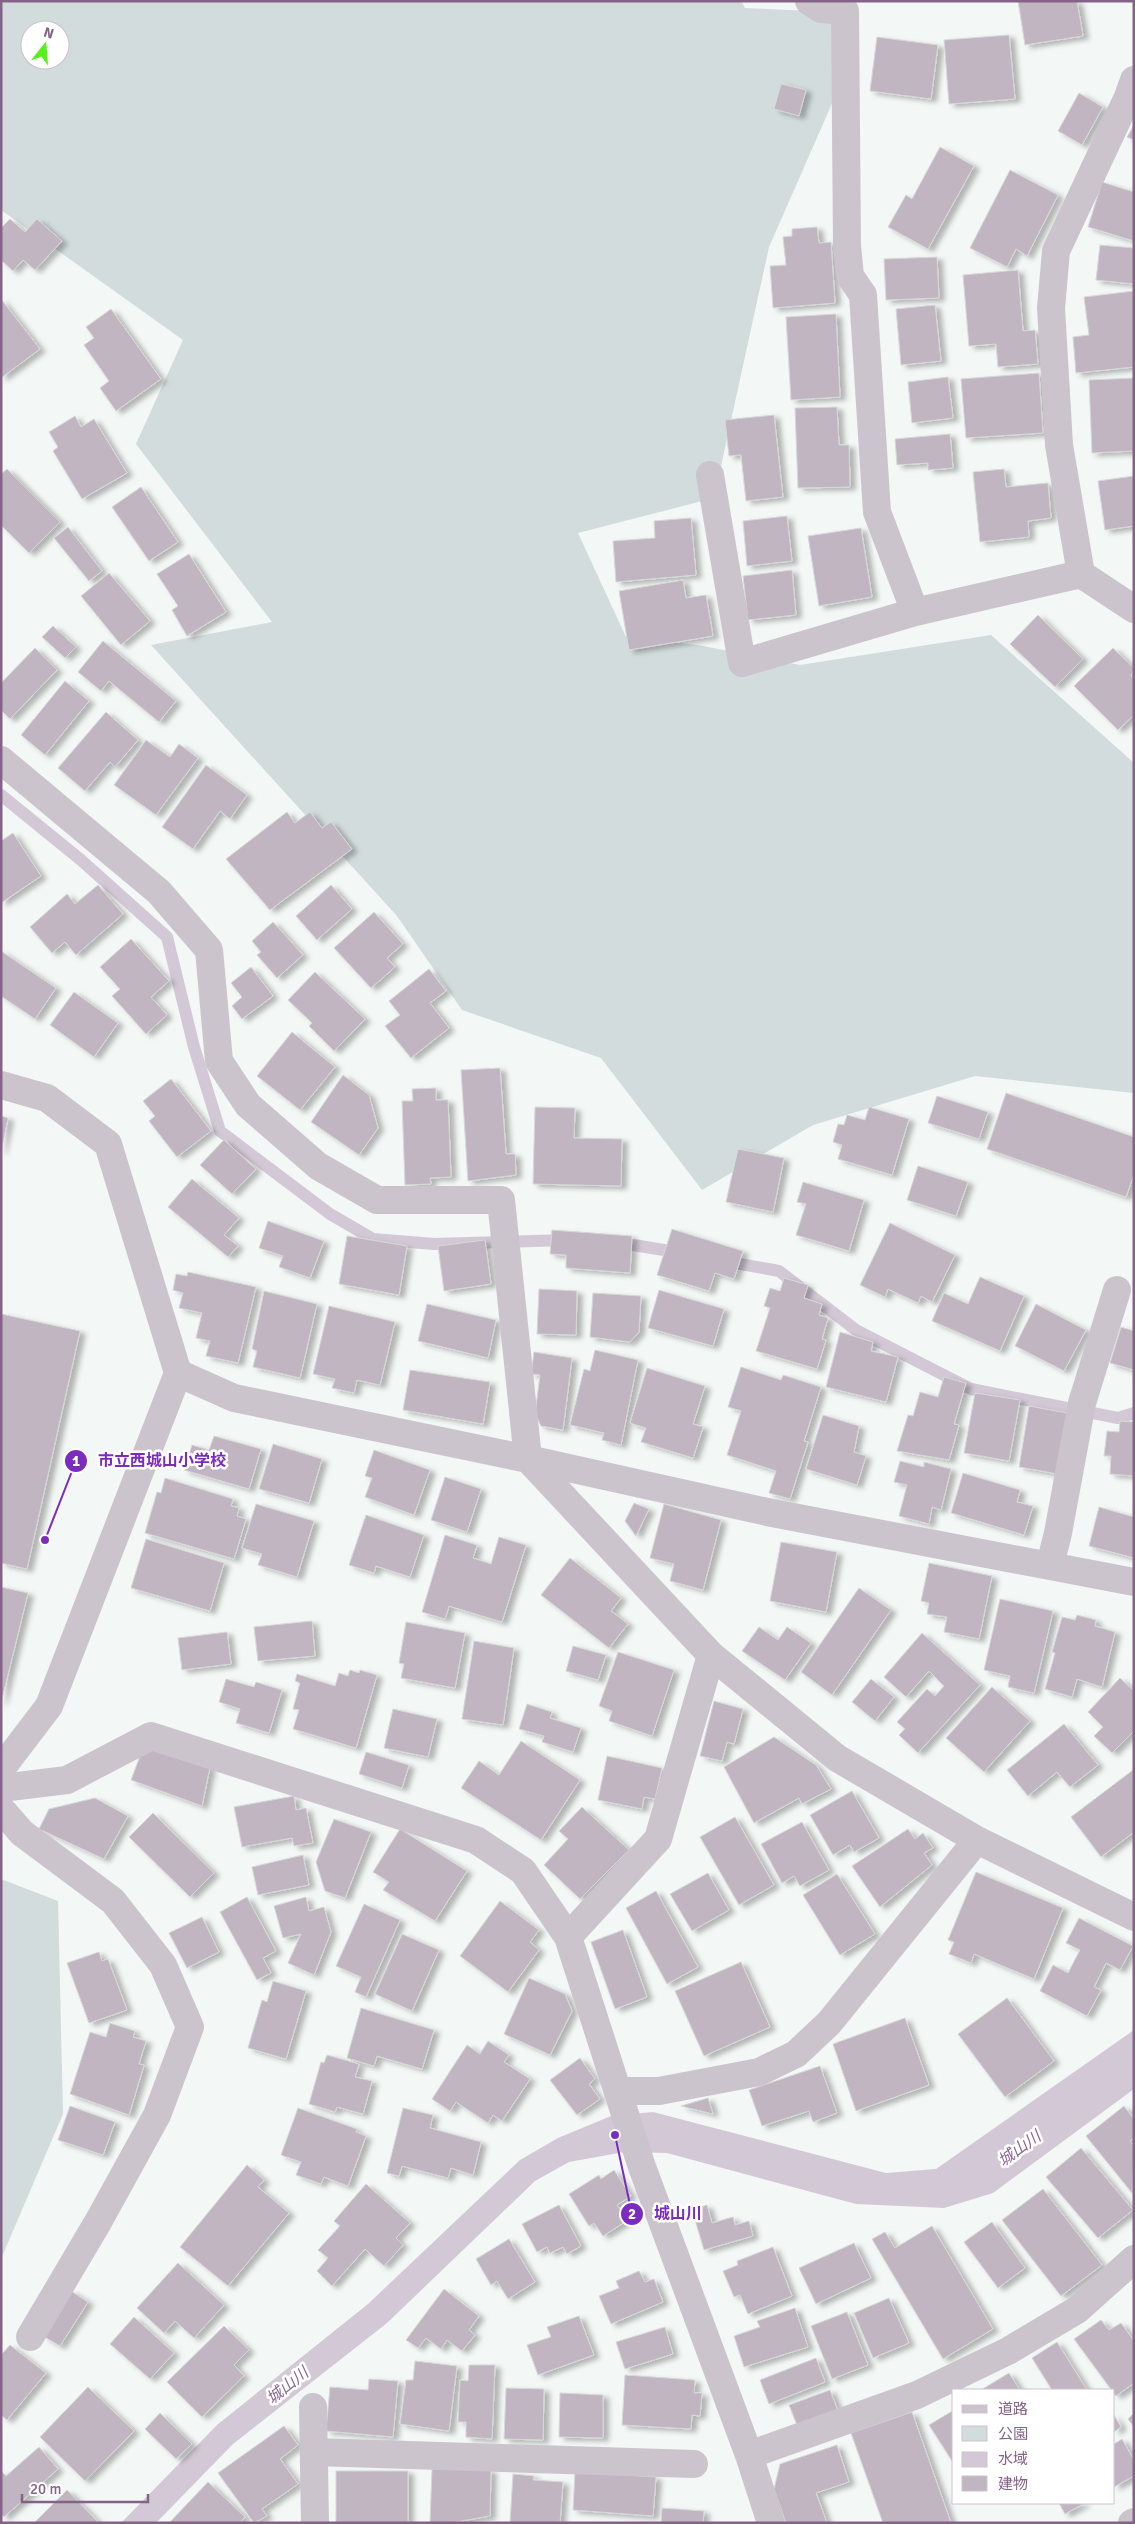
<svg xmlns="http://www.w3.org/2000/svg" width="1135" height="2524" font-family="Signika,'Noto Sans JP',sans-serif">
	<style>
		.green { fill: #d2dcdc; fill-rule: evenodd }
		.water { fill: #d3c9d6 }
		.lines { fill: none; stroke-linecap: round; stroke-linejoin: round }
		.stream { stroke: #d3c9d6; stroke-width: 12 }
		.building { fill: #c1b5c2; stroke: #d6d8d7; filter: url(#shadow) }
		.minor { stroke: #cbc4cc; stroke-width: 28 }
		.labels { text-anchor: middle; stroke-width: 5; stroke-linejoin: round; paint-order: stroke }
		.water-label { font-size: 16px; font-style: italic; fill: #886892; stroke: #fff }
		.leader { fill: none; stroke: #7b2cbf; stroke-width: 2 }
		.callout-dot { fill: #7b2cbf; stroke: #fff; stroke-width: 2 }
		.mark-label { font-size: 15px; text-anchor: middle; font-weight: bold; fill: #fff }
		.callout-label { font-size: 16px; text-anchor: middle; font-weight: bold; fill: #7b2cbf; stroke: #fff; stroke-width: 5; stroke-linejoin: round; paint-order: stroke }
	</style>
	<defs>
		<filter id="shadow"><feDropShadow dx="5.5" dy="3" stdDeviation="2.5" flood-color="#0004"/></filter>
	</defs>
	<rect width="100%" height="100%" fill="#f3f7f5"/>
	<path class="green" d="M1,1H741L745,8L832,12L834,99L769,247L714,498L578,533L626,637L698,645L800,665L991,635L1134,763V1093L975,1076L813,1125L702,1190L601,1058L462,1010L397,916L151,645L272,622L136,444L183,340L1,210ZM30,30H60V60H30Z
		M1,1879L58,1901L63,2114L1,2259Z"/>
	<path class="water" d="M1134,2030V2089L993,2193L944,2208L856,2204L667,2153L624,2152L569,2162L535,2181L387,2323L233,2444L156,2523H121L217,2425L368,2304L520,2160L558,2138L611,2116L653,2112L886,2173L936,2169Z"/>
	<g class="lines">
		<path class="stream" d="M1,795L81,860L167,937L194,1047L220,1131L330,1214L373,1239L434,1244L568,1240
			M615,1242L682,1253
			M724,1261L779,1271L856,1330L971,1389L1118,1418L1134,1413"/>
	</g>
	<path class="building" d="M1018,1H1077L1083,36L1025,45Z
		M1009,35L1015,99L949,104L944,40Z
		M877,37L938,45L931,99L870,91Z
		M781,84L806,90L799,116L774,109Z
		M1079,93L1103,107L1082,145L1058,131Z
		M1134,125V140L1127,137Z
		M940,147L974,166L928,249L888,227L906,195L912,199Z
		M1010,170L1058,195L1027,256L1016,249L1007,267L970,248Z
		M1102,182L1134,192V241L1088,227Z
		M10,219L25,232L37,219L62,241L35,270L23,260L13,271L1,260V228Z
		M817,227L819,243L831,242L835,303L773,308L770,266L786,265L783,237L792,236V229Z
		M1100,245L1134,248V284L1096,280Z
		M937,257L939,298L886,300L884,259Z
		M1018,270L1023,331L1035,330L1038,364L998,367L996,344L969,346L963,275Z
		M1134,291V367L1076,373L1073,337L1089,335L1084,297Z
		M1,299L40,349L1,378Z
		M935,305L941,361L901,365L896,309Z
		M111,309L161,379L116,411L100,388L109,381L84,345L94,338L86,327Z
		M836,314L840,397L791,400L786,317Z
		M1039,373L1043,433L966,438L961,379Z
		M948,377L953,418L912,423L908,382Z
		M1134,378V451L1092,453L1089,380Z
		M837,407L839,445H849L850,487L798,488L795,408Z
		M774,415L783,497L746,501L741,455L729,456L725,420Z
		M75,416L81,427L94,419L127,473L82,499L53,451L58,447L49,432Z
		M950,434L953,468L928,470V463L897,465L895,439Z
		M7,469L60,522L29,553L1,525V474Z
		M1004,469L1006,487L1048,483L1051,518L1028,521L1029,537L980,542L973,472Z
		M1134,476V526L1105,530L1098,481Z
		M141,487L178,542L149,561L112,507Z
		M787,516L792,561L747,566L743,521Z
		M691,518L696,575L616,582L613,541L655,538L654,521Z
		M68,527L102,571L89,581L54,538Z
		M861,528L872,597L819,606L808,536Z
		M189,554L226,612L187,636L172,610L178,606L157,574Z
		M792,570L796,615L748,620L743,576Z
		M109,573L150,621L121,645L81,596Z
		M683,580L686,598L706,595L713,636L629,650L619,591Z
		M1038,615L1083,659L1055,687L1010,644Z
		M53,626L76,647L65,658L42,637Z
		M103,641L176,701L159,722L109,681L101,691L78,672Z
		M35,648L57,670L10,719L1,710V683Z
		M1113,648L1134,668L1131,676L1134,679V715L1118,730L1074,686Z
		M65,681L89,701L45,755L21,735Z
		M106,712L138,740L115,767L110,762L85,791L58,768Z
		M146,740L170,757L179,744L198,758L156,815L114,785Z
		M206,765L247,795L230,819L220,811L193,849L162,827Z
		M287,812L295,823L310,812L322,828L331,822L352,849L270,910L226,859Z
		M13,833L41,876L1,903V841Z
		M98,885L123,914L76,955L65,942L52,953L30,927L67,894L75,904Z
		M331,885L352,909L317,940L296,916Z
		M374,912L403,944L387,958L395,967L371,988L334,948Z
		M273,922L303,955L277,978L257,955L261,952L252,941Z
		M131,939L169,981L151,997L167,1015L146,1034L112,996L120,989L100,967Z
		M1,951L56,988L35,1019L1,996Z
		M251,967L273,996L242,1019L232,1006L242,997L231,983Z
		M429,969L446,991L430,1003L449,1028L411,1058L385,1026L400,1015L389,1001Z
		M315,972L365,1019L334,1051L309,1026L312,1023L288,1000Z
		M74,992L118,1023L94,1057L50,1025Z
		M292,1032L335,1067L300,1110L257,1076Z
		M500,1068L506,1154H515L516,1175L468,1181L461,1070Z
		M343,1075L369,1095L378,1128L359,1155L311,1122Z
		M171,1079L211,1131L177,1157L149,1121L155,1116L143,1101Z
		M436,1088V1100H448L451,1177L430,1178L431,1184L405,1185L402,1101H413L412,1089Z
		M1006,1093L1134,1137V1174L1126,1197L987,1149Z
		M937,1096L988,1112L979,1139L928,1123Z
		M535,1107L575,1108L574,1138L622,1139L621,1186L533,1184Z
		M869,1107L909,1119L892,1175L838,1159L842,1145L833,1142L838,1124L844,1125L847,1115L865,1120Z
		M1,1116L8,1118L1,1152Z
		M224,1140L256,1169L232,1194L200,1165Z
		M738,1149L784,1158L773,1212L726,1202Z
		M918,1166L968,1182L956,1216L907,1200Z
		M192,1179L239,1218L224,1235L238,1246L228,1257L168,1207Z
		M803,1182L864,1200L849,1251L796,1235L806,1204L797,1202Z
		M268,1221L324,1241L310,1278L279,1267L283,1256L259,1248Z
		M890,1223L955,1255L932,1302L921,1296L918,1303L888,1289L885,1297L860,1285Z
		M672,1229L743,1251L734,1279L715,1273L709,1291L657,1275Z
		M552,1230L632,1236L630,1273L566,1268V1255L550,1254Z
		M347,1236L407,1246L399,1295L339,1284Z
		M485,1240L491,1284L444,1291L438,1246Z
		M188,1272L256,1287L238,1363L206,1356L210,1341L196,1338L202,1313L179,1308L183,1293L173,1290L176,1274L187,1276Z
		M980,1277L1024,1296L1000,1351L932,1321L944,1293L968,1304Z
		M784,1278L808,1285L804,1298L822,1304L819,1315L828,1318L822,1339L826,1340L817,1369L756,1351L770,1308L764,1306L770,1288L780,1291Z
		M539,1289L577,1291L576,1335L537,1334Z
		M659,1290L724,1309L713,1346L648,1328Z
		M264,1291L317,1304L300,1378L253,1367L257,1351L252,1349Z
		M593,1293L641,1296L639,1332L630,1342L590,1337Z
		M427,1304L496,1320L488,1358L418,1341Z
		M1036,1304L1086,1330L1064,1371L1015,1346Z
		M329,1306L395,1322L380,1385L357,1380L354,1393L332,1388L335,1379L313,1374Z
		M1,1314L80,1331L27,1569L1,1563Z
		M1121,1327L1134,1331V1370L1110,1363Z
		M840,1332L873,1342L871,1351L898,1357L886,1402L826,1387Z
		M595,1350L638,1360L621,1445L602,1440L604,1433L570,1425L584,1369L590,1371Z
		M534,1352L572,1358L563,1430L541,1426L535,1414L540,1375L531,1374Z
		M741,1367L781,1380L783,1375L821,1387L804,1441L808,1442L790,1499L769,1493L776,1471L727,1455L741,1411L728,1407Z
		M647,1368L705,1386L693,1424L703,1427L693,1458L641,1442L646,1428L630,1423Z
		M410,1370L490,1382L483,1424L403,1410Z
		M944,1377L966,1383L954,1424L959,1425L949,1460L897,1451L908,1415L913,1416L920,1392L938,1397Z
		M975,1393L1020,1400L1009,1461L964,1453Z
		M1029,1406L1067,1413L1058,1474L1019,1467Z
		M823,1415L859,1426L854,1452L866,1456L857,1485L806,1469Z
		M1120,1421L1134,1422V1476L1110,1474L1111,1456H1104L1107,1431L1119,1432Z
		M214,1436L261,1449L249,1489L184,1470L192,1445L209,1450Z
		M273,1444L322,1459L309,1503L259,1489Z
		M374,1450L430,1470L414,1515L365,1497L372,1478L365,1476Z
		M900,1461L924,1467V1462L951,1469L941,1510L932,1507L929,1524L899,1516L907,1485L894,1482Z
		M963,1473L1020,1490L1017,1502L1033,1506L1024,1535L951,1513Z
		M445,1477L481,1489L467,1532L431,1520Z
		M165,1478L233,1499L231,1506L239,1508L237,1516L246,1519L234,1559L145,1533L157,1492L161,1493Z
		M634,1503L649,1509L636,1536L625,1521Z
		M256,1504L314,1521L297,1577L258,1565L262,1554L242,1548Z
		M664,1504L721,1520L703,1590L670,1581L674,1564L650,1558Z
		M1099,1507L1134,1517V1558L1089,1546Z
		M366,1515L424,1535L410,1577L376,1566L374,1573L349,1565Z
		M445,1535L477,1545L473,1558L491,1564L499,1537L526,1545L502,1622L449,1606L445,1619L422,1612Z
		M146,1539L224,1563L210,1611L131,1588Z
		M781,1542L837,1552L826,1612L770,1601Z
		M570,1558L621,1598L611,1611L628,1624L609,1648L541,1595Z
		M929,1563L992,1576L979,1639L944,1632L947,1617L927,1614L929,1603L921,1601Z
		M1,1587L28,1593L1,1703Z
		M859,1588L891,1610L832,1695L801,1672Z
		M1000,1599L1053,1611L1034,1693L1008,1687L1010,1676L984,1670Z
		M1077,1615L1096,1620L1095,1626L1115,1632L1102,1687L1077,1679L1072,1697L1045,1689L1055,1653L1052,1652L1062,1617L1075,1620Z
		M312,1621L315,1656L258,1661L254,1627Z
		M406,1622L465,1633L455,1688L401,1678L404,1664L399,1663Z
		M759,1627L778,1640L787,1627L811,1643L785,1680L742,1651Z
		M227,1632L231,1664L182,1670L178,1638Z
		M922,1633L980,1685L918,1753L899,1735L905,1729L897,1722L927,1689L935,1696L944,1686L929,1671L906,1697L884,1677Z
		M474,1641L514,1648L503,1725L462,1719Z
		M573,1646L606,1655L598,1680L566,1671Z
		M618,1652L674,1670L652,1736L609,1721L612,1711L599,1706Z
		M350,1670L359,1673L360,1670L377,1675L356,1748L293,1729L299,1710L293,1709L300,1683L295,1681L297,1674L335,1686L339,1673L348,1676Z
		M1120,1678L1134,1691V1731L1112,1753L1094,1736L1103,1727L1088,1712Z
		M226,1679L254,1687L256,1682L282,1690L269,1733L236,1723L240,1709L219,1702Z
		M871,1679L894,1697L875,1721L852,1702Z
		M992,1687L1030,1721L984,1772L946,1738Z
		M714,1701L743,1709L734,1744L727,1742L722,1761L700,1756Z
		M527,1704L552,1712L550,1718L581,1728L573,1752L542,1742L544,1736L519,1729Z
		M393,1709L437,1719L428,1757L384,1748Z
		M1064,1724L1098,1765L1070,1787L1057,1772L1028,1796L1007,1770Z
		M774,1737L816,1765L831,1789L802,1804L799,1798L754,1823L724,1767Z
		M521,1741L580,1780L541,1840L461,1788L479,1761L499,1775Z
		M145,1743L210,1767L202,1806L131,1780Z
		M366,1752L409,1765L402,1788L359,1774Z
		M607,1756L662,1768L655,1799L644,1797L642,1809L598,1800Z
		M1133,1770L1134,1832L1101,1857L1071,1817Z
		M852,1791L879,1838L854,1852L850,1845L833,1855L810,1815Z
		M294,1796L296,1810L306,1808L313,1843L294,1846L292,1838L242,1847L234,1807Z
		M95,1798L128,1816L104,1859L39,1829L49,1809Z
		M582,1807L629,1850L580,1899L544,1865L568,1839L559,1831Z
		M153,1813L214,1873L190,1897L129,1837Z
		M735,1817L774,1885L739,1905L700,1837Z
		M334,1819L371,1832L345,1898L325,1891L316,1862Z
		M802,1822L829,1870L800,1886L794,1876L782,1883L761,1844Z
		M400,1829L467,1871L435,1921L383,1890L389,1882L373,1872Z
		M908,1829L915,1839L923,1833L933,1848L924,1853L932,1865L880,1907L852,1866Z
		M303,1855L309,1885L258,1895L252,1867Z
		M976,1872L1063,1908L1034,1979L974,1954L971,1963L949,1954L954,1942L948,1940Z
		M708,1873L729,1910L692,1931L670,1894Z
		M837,1874L875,1934L840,1955L803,1895Z
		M656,1891L698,1967L667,1984L626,1908Z
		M247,1897L276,1951L263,1958L271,1973L257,1980L220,1912Z
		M306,1897L309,1911L324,1907L331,1932L314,1975L288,1963L301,1934L283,1938L274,1906Z
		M500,1901L539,1930L530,1942L539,1950L508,1992L460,1956Z
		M364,1904L400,1920L366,1997L355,1992L361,1977L336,1966Z
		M202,1917L219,1952L187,1968L169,1933Z
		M1079,1918L1133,1946L1120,1970L1106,1963L1094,1987L1101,1990L1087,2016L1040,1991L1053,1965L1068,1973L1080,1950L1066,1943Z
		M623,1930L647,1997L615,2009L591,1942Z
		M402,1934L439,1950L412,2011L375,1994Z
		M99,1952L102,1961L108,1959L127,2010L89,2023L67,1963Z
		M741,1962L770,2027L704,2056L675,1991Z
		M529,1978L565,1994L572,2011L550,2055L504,2034Z
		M273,1981L306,1991L286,2059L248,2048L262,2000L267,2002Z
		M1007,1998L1054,2061L1005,2097L958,2034Z
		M361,2008L434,2030L422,2069L377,2056L374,2066L347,2058Z
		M905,2018L929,2085L856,2111L833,2044Z
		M110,2023L135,2031L133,2037L146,2041L139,2064L144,2065L129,2115L70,2094L90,2032L106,2037Z
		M488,2041L509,2055L504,2062L530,2079L502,2121L493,2115L488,2123L456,2102L450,2111L432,2099L467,2045L480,2054Z
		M327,2055L359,2064L355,2077L372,2081L363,2114L337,2107L335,2112L309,2104L321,2062L324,2063Z
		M580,2058L595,2079L589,2084L600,2099L577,2115L550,2080Z
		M820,2066L837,2113L813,2122L809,2111L762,2126L749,2090Z
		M708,2098L713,2114L681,2106Z
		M70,2106L115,2122L103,2155L58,2140Z
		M1124,2106L1134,2119V2138L1130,2141L1134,2146L1132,2193L1086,2136Z
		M298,2108L357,2129L356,2132L366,2136L348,2186L324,2177L321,2184L296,2175L301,2162L281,2155Z
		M403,2108L433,2115L430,2128L481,2142L473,2175L451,2168L448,2178L402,2166L399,2176L387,2173Z
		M1081,2148L1133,2210L1098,2238L1046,2177Z
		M247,2165L264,2180L258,2187L289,2213L228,2286L180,2247Z
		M614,2170L631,2196L617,2205L628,2220L603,2236L594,2223L589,2226L569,2194L599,2175L601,2179Z
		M366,2184L410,2223L396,2238L403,2245L384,2266L365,2249L332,2286L317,2271L328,2258L318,2250L340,2226L334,2221Z
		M1043,2189L1102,2265L1061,2296L1002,2220Z
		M559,2205L581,2246L567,2254L563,2247L550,2253L547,2247L537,2252L522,2224Z
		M707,2205L712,2223L733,2217L735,2225L749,2221L753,2236L704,2250L692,2210Z
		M992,2222L1025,2268L998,2288L964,2242Z
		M932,2226L993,2329L943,2359L872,2239L885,2232L895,2248Z
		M509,2239L535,2282L508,2299L497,2281L491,2285L476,2259Z
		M854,2243L871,2278L816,2304L799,2268Z
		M773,2247L792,2296L748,2314L740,2295L734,2297L723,2271L738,2265L737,2261Z
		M178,2263L224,2305L194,2338L175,2321L164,2333L137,2308Z
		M639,2271L645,2282L654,2279L663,2302L611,2324L599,2296L619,2288L616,2281Z
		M444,2289L479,2316L469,2330L475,2335L462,2351L447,2340L441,2349L426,2338L418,2348L406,2340Z
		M71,2291L88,2302L60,2346L43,2336Z
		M889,2298L909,2343L873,2358L854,2313Z
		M795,2308L808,2347L744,2367L734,2336L760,2327L757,2321Z
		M847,2312L868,2365L832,2379L811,2326Z
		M579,2316L594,2355L538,2375L527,2345L551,2337L547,2327Z
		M134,2317L174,2353L150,2379L110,2344Z
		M1101,2320L1109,2330L1121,2323L1134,2341V2383L1116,2396L1074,2339Z
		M224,2326L249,2350L234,2365L244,2376L202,2417L167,2382Z
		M665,2327L673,2354L625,2369L616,2342Z
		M1057,2342L1087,2390H1052L1032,2358Z
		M10,2345L46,2373L7,2420L1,2415V2355Z
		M816,2358L825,2382L769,2404L760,2380Z
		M415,2361L457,2366L449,2431L400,2424L406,2380H413Z
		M469,2365H495L492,2439L466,2437V2422H458L460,2380L468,2381Z
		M1009,2373L1020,2390H981Z
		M625,2375L695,2380L694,2393H702L700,2416L692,2415L691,2429L622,2425Z
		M369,2379L398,2381L393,2437L326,2431L330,2387L368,2390Z
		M88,2387L134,2431L85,2481L40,2437Z
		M506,2388L544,2389L543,2440L504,2439Z
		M830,2390L838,2411L797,2425L789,2405Z
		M560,2393L603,2395V2438L559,2437Z
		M954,2410V2464L929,2425Z
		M912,2412L951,2523H883L851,2433Z
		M160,2413L192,2444L176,2459L145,2429Z
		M1134,2413V2427L1128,2419Z
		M1114,2415L1121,2427L1114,2432Z
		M284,2426L298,2445L280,2459L298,2484L262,2509L267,2516L254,2523L218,2473Z
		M1122,2439L1134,2460V2476L1114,2487V2444Z
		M837,2445L849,2482L816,2493L827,2523H786L774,2489L780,2464Z
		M39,2447L58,2469L4,2517L1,2514V2471L6,2476Z
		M432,2469L491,2470L490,2516L450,2523H430Z
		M336,2471H408V2523H336Z
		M575,2472L656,2477L653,2516L573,2510Z
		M513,2474L534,2476L533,2480L563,2482L560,2523H510Z
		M208,2482L245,2517L240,2523H169Z
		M67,2490L99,2523H34Z
		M1059,2503H1085L1065,2514Z
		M662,2508L704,2511L703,2523H661Z"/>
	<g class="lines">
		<path class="minor" d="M809,1L821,9L845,11L847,246L850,276L863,295L877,512L915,612L1081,574
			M1134,80L1128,97L1056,251L1051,308L1059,445L1081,574L1134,609
			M710,475L742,663L915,612
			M1,760L159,892L209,950L219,1061L248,1105L318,1166L377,1200H501L528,1459L711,1655L837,1758L977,1840L1134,1917
			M1,1085L47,1098L108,1144L178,1373
			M1050,1565L1058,1533L1082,1403L1117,1290
			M1,1769L49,1706L178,1373L234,1398L528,1459L772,1513L1134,1582
			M1,1788L67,1780L151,1736L476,1840L523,1871L568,1937L642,2167L749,2455L771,2523
			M1,1809L22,1833L113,1901L163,1965L190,2027L157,2115L98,2222L30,2337
			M568,1937L658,1839L711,1655
			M619,2091H659L759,2072L796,2054L829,2023L977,1840
			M313,2407L315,2523
			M314,2452L694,2464
			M749,2455L917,2395L1008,2351L1077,2310L1134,2259
			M1132,2523L1134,2522"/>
	</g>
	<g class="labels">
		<g class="water-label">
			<text transform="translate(1019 2148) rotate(-36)" y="6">城山川</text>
			<text transform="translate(287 2385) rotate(-39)" y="6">城山川</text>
		</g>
	</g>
	<path class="leader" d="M45 1540L76 1461M615 2135L632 2214"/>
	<g class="callout-dot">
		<circle cx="45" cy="1540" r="5"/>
		<circle cx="615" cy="2135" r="5"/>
		<circle cx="76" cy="1461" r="12"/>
		<circle cx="632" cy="2214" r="12"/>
	</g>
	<g class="mark-label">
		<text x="76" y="1466">1</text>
		<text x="632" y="2219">2</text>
	</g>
	<g class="callout-label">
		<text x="162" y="1466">市立西城山小学校</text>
		<text x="678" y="2219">城山川</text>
	</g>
	<rect width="1135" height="2524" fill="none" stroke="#856387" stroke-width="5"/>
	<rect x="952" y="2389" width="162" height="115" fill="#ffffff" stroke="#cec1cf"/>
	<rect x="962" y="2405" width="25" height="8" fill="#cbc4cc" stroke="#cec1cf"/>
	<text x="998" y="2414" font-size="15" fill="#856387">道路</text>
	<rect x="962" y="2426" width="25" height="15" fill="#d2dcdc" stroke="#cec1cf"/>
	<text x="998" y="2439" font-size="15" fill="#856387">公園</text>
	<rect x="962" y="2452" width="25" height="15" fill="#d3c9d6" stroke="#cec1cf"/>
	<text x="998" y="2464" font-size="15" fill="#856387">水域</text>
	<rect x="962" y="2476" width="25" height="15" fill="#c1b5c2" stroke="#cec1cf"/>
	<text x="998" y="2489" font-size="15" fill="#856387">建物</text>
	<g transform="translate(45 45) rotate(17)"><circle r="24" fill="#ffffff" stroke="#cec1cf"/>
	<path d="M0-4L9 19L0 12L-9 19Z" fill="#54f218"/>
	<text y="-8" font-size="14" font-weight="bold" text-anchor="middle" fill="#856387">N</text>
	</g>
	<path d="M22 2494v8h126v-8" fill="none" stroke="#856387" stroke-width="2.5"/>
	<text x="30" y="2494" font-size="15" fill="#856387" stroke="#ffffff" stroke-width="4" paint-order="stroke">20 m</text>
</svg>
